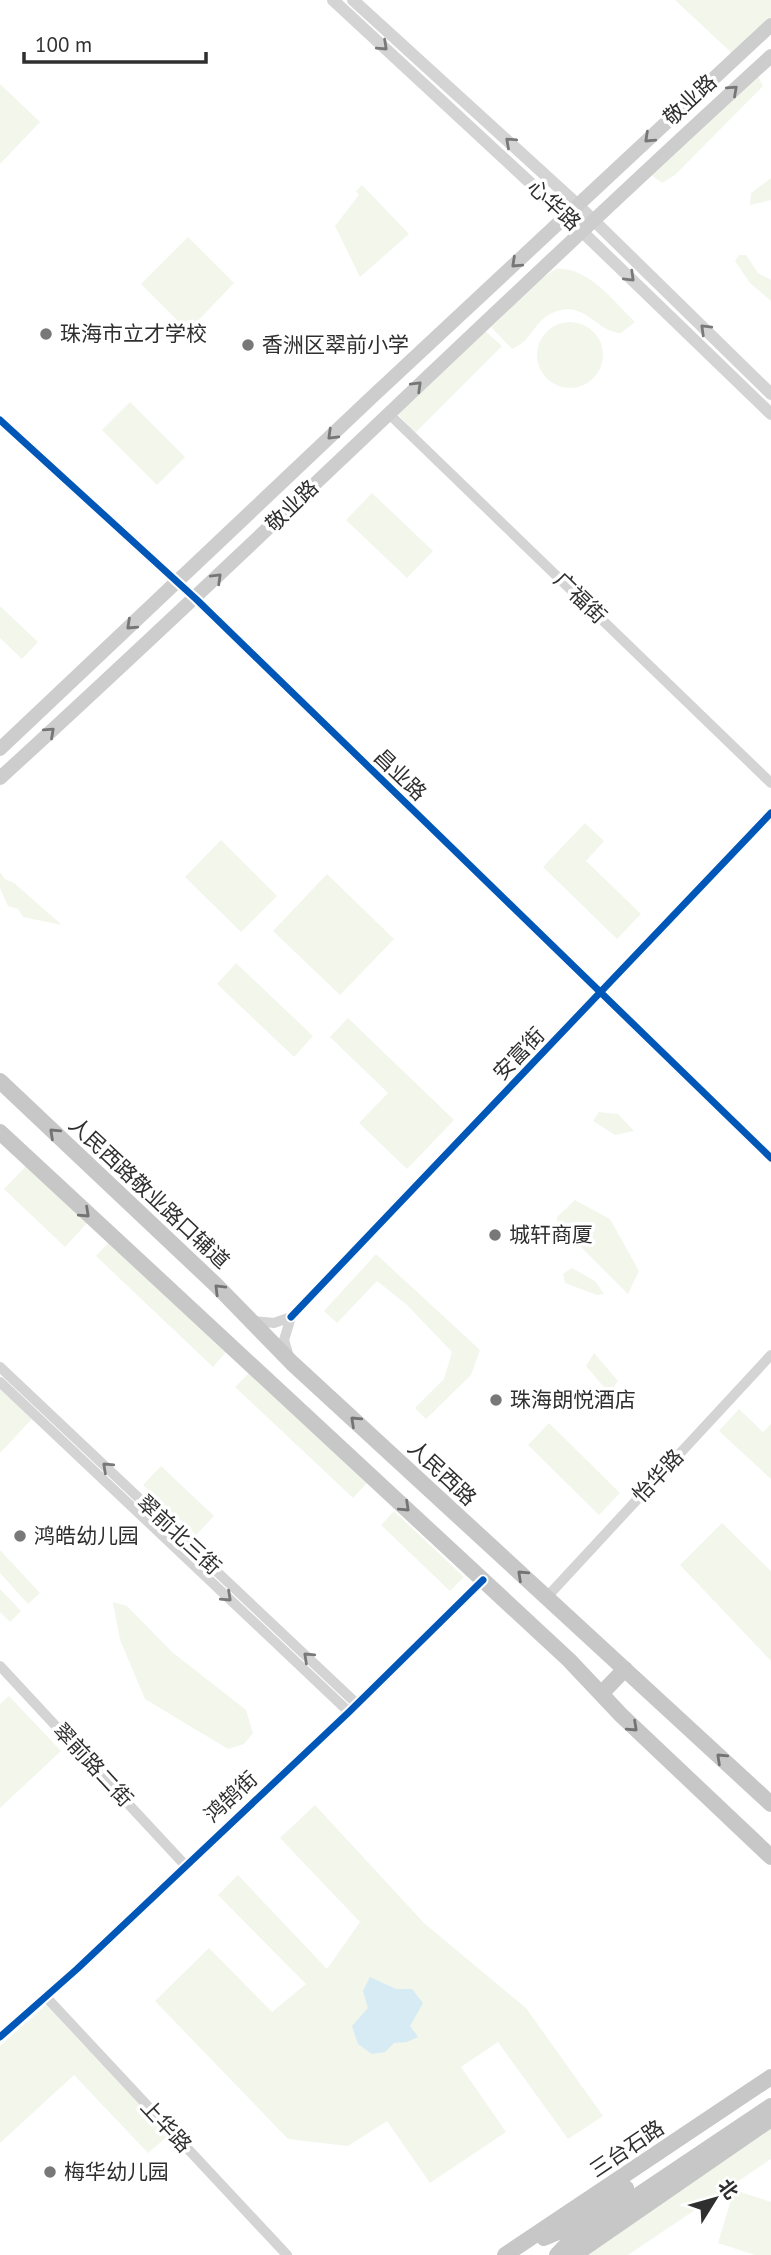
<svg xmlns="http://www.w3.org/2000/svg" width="771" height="2255" font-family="'PT Sans','Noto Sans SC',sans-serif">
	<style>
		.green { fill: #f2f6eb }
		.water { fill: #d7ebf4 }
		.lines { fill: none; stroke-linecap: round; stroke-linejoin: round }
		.minor { stroke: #d4d4d4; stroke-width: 10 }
		.tertiary { stroke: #d4d4d4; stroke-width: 12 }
		.secondary { stroke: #cdcdcd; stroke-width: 14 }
		.primary { stroke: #c7c7c7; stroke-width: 16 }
		.cycleway-casing { stroke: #fff; stroke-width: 11 }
		.cycleway { stroke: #0057b8; stroke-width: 7 }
		.oneway { stroke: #797979 }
		.oneway2 { stroke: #767676 }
		.oneway3 { stroke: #737373 }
		.poi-dot { fill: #787878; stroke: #fff; stroke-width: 2.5 }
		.labels { text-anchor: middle; stroke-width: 7; stroke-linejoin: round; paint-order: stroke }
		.street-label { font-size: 21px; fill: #2f2f2f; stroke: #fff }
		.poi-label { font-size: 21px; fill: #2f2f2f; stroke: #fff; text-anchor: start }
	</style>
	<rect width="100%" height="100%" fill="#fff"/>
	<path class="green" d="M675,0H771V24L736,57Z
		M758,76L763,86L675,175L662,183L650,174Z
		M0,84L40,122L0,164Z
		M771,178V200L750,205L751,193Z
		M362,185L409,234L360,277L335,226L359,195L356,191Z
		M188,237L234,283L188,331L141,284Z
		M739,255H746L758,273L771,280V301L750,283L735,261Z
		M556,269C588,266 615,303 635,322L621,333C595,332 585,298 552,313C534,321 531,342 512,349L491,327L542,278Z
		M537 355a33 33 0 1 1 66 0a33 33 0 1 1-66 0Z
		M483,329L502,346L415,433L396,412Z
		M130,402L185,457L157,485L102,430Z
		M372,493L433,551L407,578L346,520Z
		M0,606L38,642L22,659L0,638Z
		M585,823L604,841L586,861L641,914L617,939L543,867Z
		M221,840L277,896L241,932L185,877Z
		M0,872L5,879L14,883L62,925L23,917L18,909L8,906L0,888Z
		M327,874L394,939L340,995L273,931Z
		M236,963L313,1036L294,1057L217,984Z
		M348,1018L454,1120L407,1169L359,1123L388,1093L330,1037Z
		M599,1112L618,1114L634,1131L615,1135L593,1121Z
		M26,1166L87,1223L65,1247L4,1189Z
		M575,1200L610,1219L639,1271L628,1294L557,1223V1217Z
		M110,1241L227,1351L213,1367L96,1256Z
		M376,1254L480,1350L471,1375L426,1419L415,1408L444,1379L452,1352L407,1305L377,1281L337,1323L324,1311Z
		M572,1268L595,1281L604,1294L597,1295L565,1283L563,1274Z
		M594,1353L618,1381L609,1393L586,1366Z
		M250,1372L367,1483L353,1498L235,1387Z
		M0,1388L32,1419L0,1453Z
		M739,1409L763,1432L771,1424V1479L719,1431Z
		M549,1423L620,1493L599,1515L528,1445Z
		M161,1466L214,1516L196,1535L143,1485Z
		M394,1511L464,1577L450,1591L381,1525Z
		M722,1523L771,1571V1661L680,1565Z
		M0,1550L40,1593L28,1604L0,1573Z
		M0,1589L21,1611L10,1622L0,1612Z
		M113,1602L127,1606L172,1652L246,1710L253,1733L244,1744L228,1749L145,1699L120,1640Z
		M9,1696L61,1751L0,1808V1704Z
		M315,1805L424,1923L526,2008L603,2116L568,2139L498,2042L461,2067L506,2132L430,2183L387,2121L348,2146L288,2139L155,2001L209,1948L272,2012L306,1984L218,1895L238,1875L327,1969L360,1922L280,1838Z
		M46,2005L169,2135L148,2153L74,2075L0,2143V2046Z
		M771,2125V2159L628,2255H574Z
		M734,2190L771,2202V2255H755L718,2243Z"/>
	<path class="water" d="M370,1977L396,1989H412L423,2003L410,2026L418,2037L407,2042L394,2043L385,2052L372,2054L358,2044L352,2026L368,2008L363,1991Z"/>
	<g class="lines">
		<path class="minor" d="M388,413L771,783
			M0,420L196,599L771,1158
			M291,1317L771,813
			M253,1321L274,1323L291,1317L284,1340L289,1357
			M0,1367L357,1704
			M0,1382L349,1712
			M546,1598L771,1355
			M0,1666L185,1865
			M46,1997L287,2255
			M0,2037L77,1969L349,1712L483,1580"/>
		<path class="tertiary" d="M333,0L566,216L771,414
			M353,0L578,205L771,394"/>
		<path class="secondary" d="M0,749L372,397L771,25
			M0,778C260,541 511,293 771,56"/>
		<path class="primary" d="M0,1081L216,1285L292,1363L771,1804
			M0,1132L569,1660L621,1715L771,1857
			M601,1694L625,1669
			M544,2238L563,2230L626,2188
			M505,2255L771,2077
			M557,2255L570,2241L771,2106
			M574,2255L771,2119"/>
		<g class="cycleway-casing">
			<path id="cycleway" d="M0,420L196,599L771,1158
				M291,1317L771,813
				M0,2037L77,1969L349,1712L483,1580"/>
		</g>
		<use href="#cycleway" class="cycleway"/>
	</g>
	<defs><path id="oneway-chevron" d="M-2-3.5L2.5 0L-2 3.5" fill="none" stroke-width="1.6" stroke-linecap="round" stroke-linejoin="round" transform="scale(1.75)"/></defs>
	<g class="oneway">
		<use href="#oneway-chevron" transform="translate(383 46) rotate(43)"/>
		<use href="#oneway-chevron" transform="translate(510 142) rotate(-138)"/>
		<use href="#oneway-chevron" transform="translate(630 277) rotate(44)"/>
		<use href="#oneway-chevron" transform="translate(705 329) rotate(-136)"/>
		<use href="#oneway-chevron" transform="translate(107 1467) rotate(-137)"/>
		<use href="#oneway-chevron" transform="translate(227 1597) rotate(43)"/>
		<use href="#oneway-chevron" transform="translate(308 1657) rotate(-137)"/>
	</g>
	<g class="oneway2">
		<use href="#oneway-chevron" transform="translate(733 90) rotate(-42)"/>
		<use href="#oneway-chevron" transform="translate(649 138) rotate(137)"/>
		<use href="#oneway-chevron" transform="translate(516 263) rotate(137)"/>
		<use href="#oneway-chevron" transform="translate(417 386) rotate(-44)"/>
		<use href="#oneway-chevron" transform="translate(332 435) rotate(136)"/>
		<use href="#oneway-chevron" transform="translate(217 578) rotate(-44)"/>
		<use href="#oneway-chevron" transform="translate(131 625) rotate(137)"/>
		<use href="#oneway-chevron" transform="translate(50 732) rotate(-42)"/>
	</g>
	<g class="oneway3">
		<use href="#oneway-chevron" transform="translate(54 1133) rotate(-137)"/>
		<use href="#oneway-chevron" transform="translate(85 1213) rotate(43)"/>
		<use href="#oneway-chevron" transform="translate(219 1289) rotate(-135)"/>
		<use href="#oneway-chevron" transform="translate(355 1421) rotate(-137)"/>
		<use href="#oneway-chevron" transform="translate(405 1507) rotate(43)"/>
		<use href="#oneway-chevron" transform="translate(522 1575) rotate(-137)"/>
		<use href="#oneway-chevron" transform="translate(633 1727) rotate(43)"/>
		<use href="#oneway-chevron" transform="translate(721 1758) rotate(-137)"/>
	</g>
	<g class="poi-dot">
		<circle cx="46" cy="334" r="7"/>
		<circle cx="248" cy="345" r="7"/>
		<circle cx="495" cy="1235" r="7"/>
		<circle cx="496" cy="1400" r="7"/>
		<circle cx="20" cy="1536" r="7"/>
		<circle cx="50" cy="2172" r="7"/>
	</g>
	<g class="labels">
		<g class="street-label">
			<text transform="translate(690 100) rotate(-43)" y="7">敬业路</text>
			<text transform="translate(554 205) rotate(43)" y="7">心华路</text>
			<text transform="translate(292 506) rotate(-44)" y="7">敬业路</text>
			<text transform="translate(580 598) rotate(44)" y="7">广福街</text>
			<text transform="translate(400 775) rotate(44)" y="7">昌业路</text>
			<text transform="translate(519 1054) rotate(-46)" y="7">安富街</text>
			<text transform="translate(149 1193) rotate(43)" y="7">人民西路敬业路口辅道</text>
			<text transform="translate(442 1473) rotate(43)" y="7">人民西路</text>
			<text transform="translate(658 1476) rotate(-47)" y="7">怡华路</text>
			<text transform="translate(179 1535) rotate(43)" y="7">翠前北三街</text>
			<text transform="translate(93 1765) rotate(47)" y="7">翠前路二街</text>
			<text transform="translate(231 1797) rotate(-43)" y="7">鸿鹄街</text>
			<text transform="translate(166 2126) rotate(47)" y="7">上华路</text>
			<text transform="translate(627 2149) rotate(-34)" y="7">三台石路</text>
		</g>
		<g class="poi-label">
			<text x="60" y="341">珠海市立才学校</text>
			<text x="262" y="352">香洲区翠前小学</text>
			<text x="509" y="1242">城轩商厦</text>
			<text x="510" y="1407">珠海朗悦酒店</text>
			<text x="34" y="1543">鸿皓幼儿园</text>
			<text x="64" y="2179">梅华幼儿园</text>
		</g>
	</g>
	<g transform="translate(715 2199) rotate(53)" stroke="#ffffff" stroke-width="5" paint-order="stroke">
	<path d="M0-5L12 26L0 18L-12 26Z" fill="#2f2f2f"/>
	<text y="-10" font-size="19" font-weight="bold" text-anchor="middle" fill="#2f2f2f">北</text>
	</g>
	<path d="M24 52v10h182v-10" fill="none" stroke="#2f2f2f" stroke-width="3.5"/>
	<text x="35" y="52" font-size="21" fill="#2f2f2f" stroke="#ffffff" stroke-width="5" paint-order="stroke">100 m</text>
</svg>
